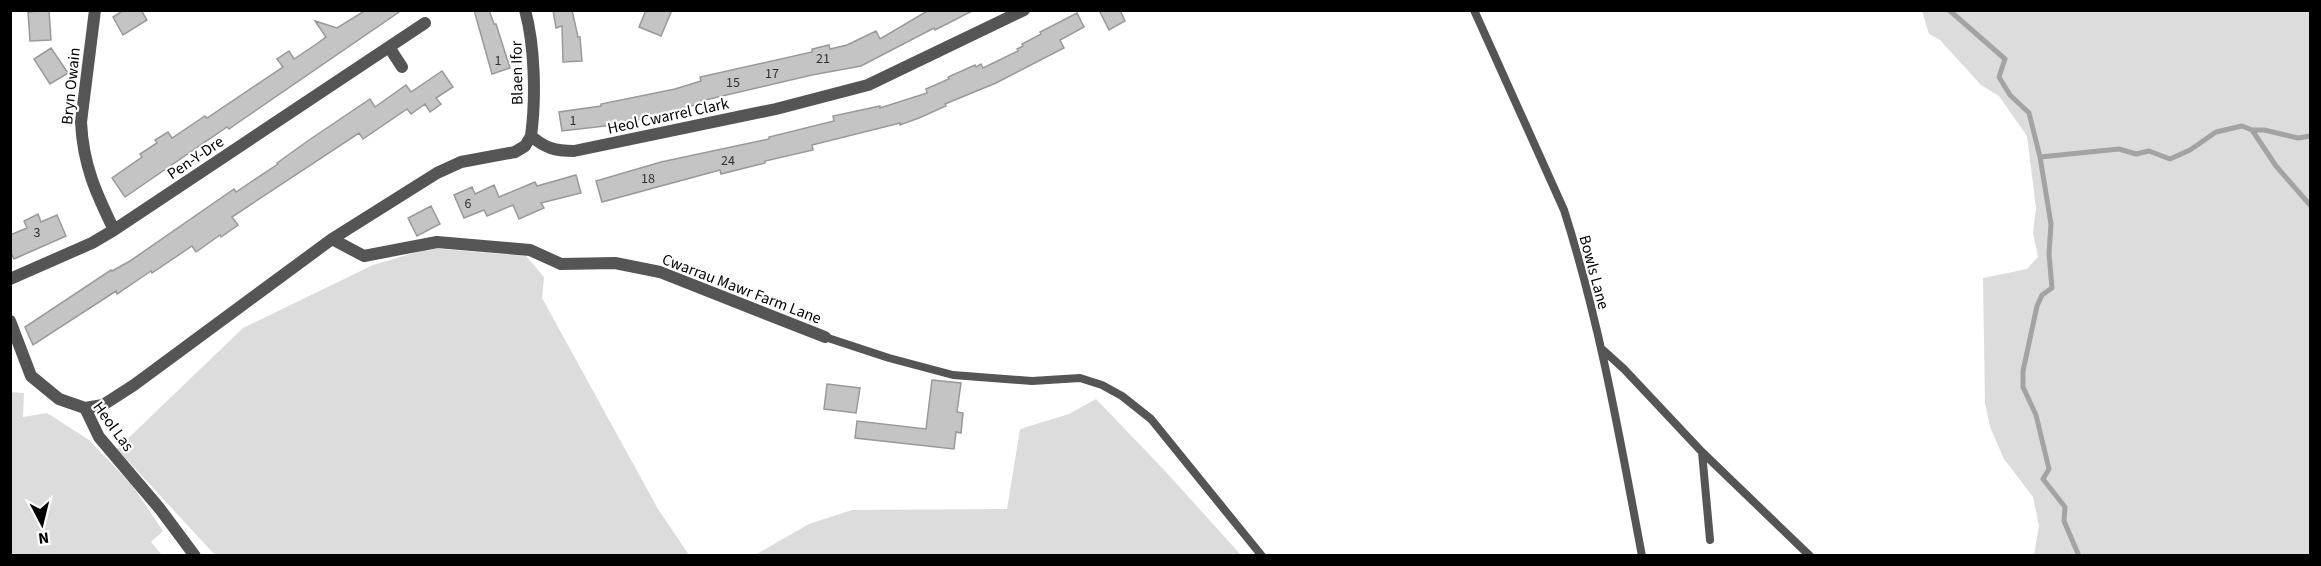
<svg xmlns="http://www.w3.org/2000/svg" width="2321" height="566" font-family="'Source Sans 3',sans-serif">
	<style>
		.green { fill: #dcdcdc }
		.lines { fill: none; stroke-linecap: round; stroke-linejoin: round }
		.stream { stroke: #a3a3a3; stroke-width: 5 }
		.building { fill: #c4c4c4; stroke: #999; stroke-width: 1.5 }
		.lane { stroke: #555; stroke-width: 8 }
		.street { stroke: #555; stroke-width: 12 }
		.labels { text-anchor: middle; stroke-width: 4.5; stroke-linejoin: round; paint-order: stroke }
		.number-label { font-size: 14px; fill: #313131 }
		.street-label { font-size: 16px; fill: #000; stroke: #fff }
	</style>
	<rect width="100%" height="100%" fill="#fff"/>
	<path class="green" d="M1922,11H2310V555H2034L2039,526L2033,497L2004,459L1990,427L1985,403L1983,278L2027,269L2038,257L2033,233L2036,208L2027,136L1999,96L1981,85L1940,40L1929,34Z
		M431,248L526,256L544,277L542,298L658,509L689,555H215L117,449L243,328L373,265Z
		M10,392L24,393L23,417L47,413L89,440L132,485L163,531L151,542L162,555H11Z
		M1096,399L1166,472L1241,555H755L809,524L852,510L1007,509L1020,429L1069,414Z"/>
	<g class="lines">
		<path class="stream" d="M1949,10L2005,59L1999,77L2010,95L2029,113L2040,157L2051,224L2049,254L2052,288L2042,295L2037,306L2023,371V387L2036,415L2049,469L2043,479L2065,507L2064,521L2079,556
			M2252,130L2276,166L2310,205
			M2040,157L2119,149L2136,154L2149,151L2170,159L2190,150L2216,132L2242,126L2252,130H2264L2298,138L2310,136"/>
	</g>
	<path class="building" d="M49,10L51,40L30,41L28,12Z
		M124,10H141L147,20L123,35L113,17Z
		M366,10H402L239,122L229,129L227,127L125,197L112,178L142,157L140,154L157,143L155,140L168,132L172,138L205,116L207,118L283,67L277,59L289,51L294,59L315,45L326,37L315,21L337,28Z
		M474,10H489L494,24H496L510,68L492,74Z
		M553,10H572L578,37H580L582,61L563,62L562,26L556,28Z
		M646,10H672L661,36L639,27Z
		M929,10H974L935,30L934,28L861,66L812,75L701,101L702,103L648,118L605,126L562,131L559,112L601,106V104L675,89L701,81L700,77L812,52V49L829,45L830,49L847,45L876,31L880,39Z
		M1099,10H1120L1125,21L1109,30Z
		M1077,13L1084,27L1060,40L1064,48L996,83L945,104L946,106L919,118L900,125V123L812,145L813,150L765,161V163L721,174L720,170L602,202L596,181L661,162L769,139V137L834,121L833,116L880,106V108L927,93L926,89L949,79L948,77L975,65L976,67L981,64L983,68L1018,51L1017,49L1023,46L1022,44L1041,34L1040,32Z
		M51,48L68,73L50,84L34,59Z
		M442,71L453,87L436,98L441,104L430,112L425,104L411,114L407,109L363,139L359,133L232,217L238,225L221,237L220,235L196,252L192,246L152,273L151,271L117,294L116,291L33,345L25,327L111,270L112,271L130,261L234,189L236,192L278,164L277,163L309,140L370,99L375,107L406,85L411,92Z
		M576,175L581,193L541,203L544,208L519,219L513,205L487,216L484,210L464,218L454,195L472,187L475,194L494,185L499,197L535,182L537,186Z
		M431,206L440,224L417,236L408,218Z
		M38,214L41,222L57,215L66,236L14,259L10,251V235L27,228L24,221Z
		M932,380L961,383L957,412L963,413L961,433L956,432L954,449L855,438L857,421L926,429Z
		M827,384L860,388L856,413L824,409Z"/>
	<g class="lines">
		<path class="lane" d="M1474,10L1564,210C1600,323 1620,439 1642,556
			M825,337L889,358L953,375L1032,381L1080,378L1102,385L1122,396L1151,419L1262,556
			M1603,350L1624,369L1702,452L1810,556
			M1702,452L1710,540"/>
		<path class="street" d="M95,10L81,122C83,165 96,193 114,230
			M525,10C535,46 536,99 531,136
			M389,47L402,67
			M332,239L364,256L437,242L530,250L561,264L615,263L660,272L825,337
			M10,279L92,243L114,230L425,23
			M10,321L31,376L59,399L85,408L99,437L160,509L195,556
			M85,408L103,405L134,385L332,239L437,173L461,162L515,152L525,146L531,136C545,148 555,151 574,151L776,109L868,85L1024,10"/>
	</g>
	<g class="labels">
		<g class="number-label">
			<text x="823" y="63">21</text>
			<text x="498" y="65">1</text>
			<text x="772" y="78">17</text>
			<text x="733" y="87">15</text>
			<text x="573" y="125">1</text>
			<text x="728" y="165">24</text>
			<text x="648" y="183">18</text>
			<text x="468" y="208">6</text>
			<text x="37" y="237">3</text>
		</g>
		<g class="street-label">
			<text transform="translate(516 73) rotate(-91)" y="6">Blaen Ifor</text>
			<text transform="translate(70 86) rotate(-84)" y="6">Bryn Owain</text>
			<text transform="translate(668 115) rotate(-12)" y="6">Heol Cwarrel Clark</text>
			<text transform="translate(195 157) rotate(-34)" y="6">Pen-Y-Dre</text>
			<text transform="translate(1595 272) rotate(75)" y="6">Bowls Lane</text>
			<text transform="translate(742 288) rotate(21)" y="6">Cwarrau Mawr Farm Lane</text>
			<text transform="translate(114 426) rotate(54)" y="6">Heol Las</text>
		</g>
	</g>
	<rect width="2321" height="566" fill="none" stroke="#000000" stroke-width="24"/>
	<g transform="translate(42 524) rotate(173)" stroke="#ffffff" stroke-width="4.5" paint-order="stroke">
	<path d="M0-4.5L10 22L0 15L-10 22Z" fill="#000000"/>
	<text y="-9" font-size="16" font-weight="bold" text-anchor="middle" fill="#000000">N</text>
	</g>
</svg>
